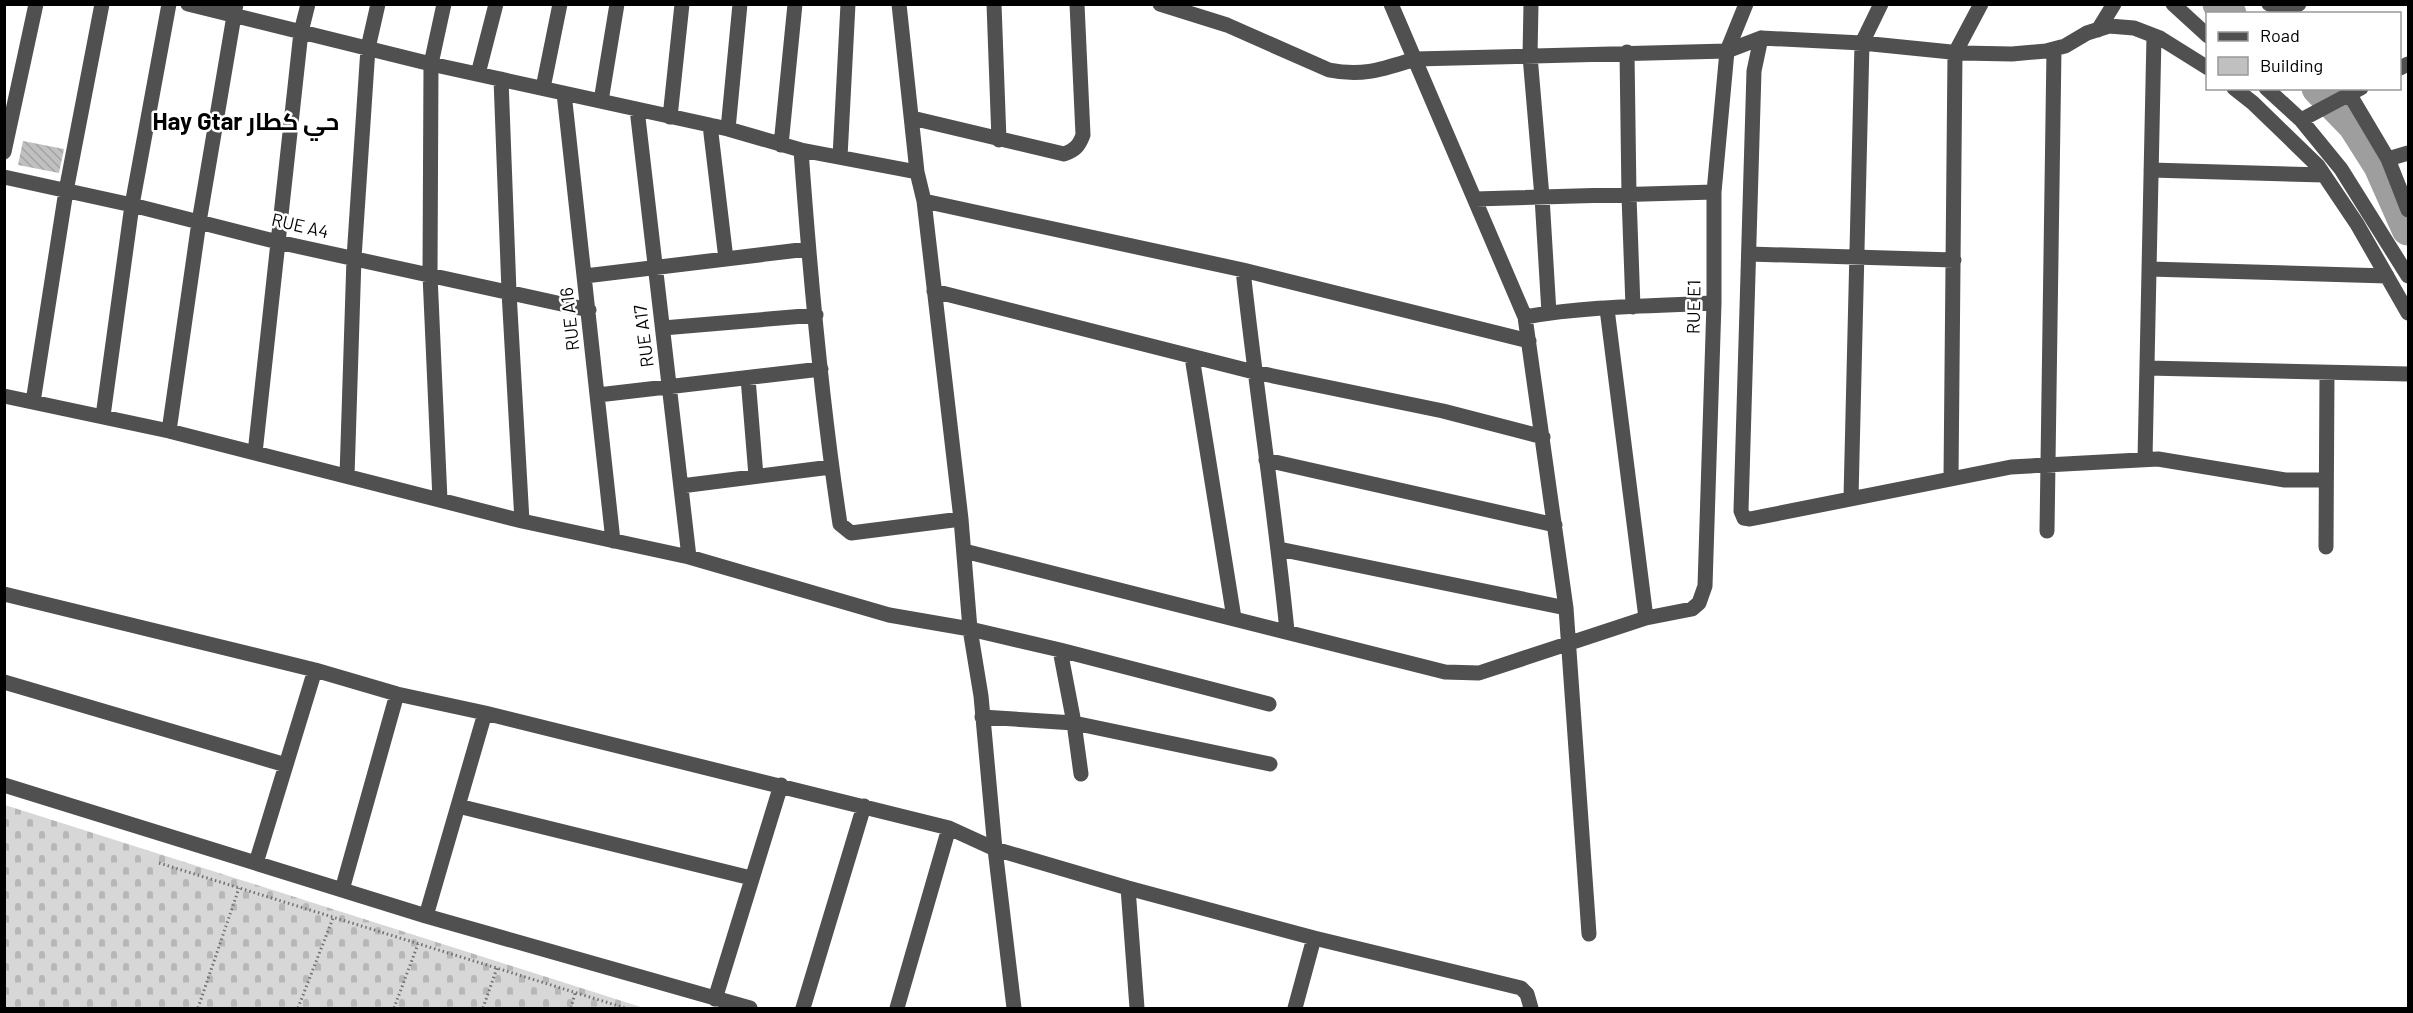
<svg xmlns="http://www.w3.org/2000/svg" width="2413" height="1013" font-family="Barlow,Cairo,sans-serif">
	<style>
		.cemetery { fill: url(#cemetery-stones) }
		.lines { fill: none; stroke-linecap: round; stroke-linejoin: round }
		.river { stroke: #9e9e9e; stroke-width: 33 }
		.building { fill: url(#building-back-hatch) }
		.path { stroke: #727272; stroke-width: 3; stroke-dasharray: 1.5 3; stroke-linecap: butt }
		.minor { stroke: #505050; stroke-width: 15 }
		.labels { text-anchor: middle; stroke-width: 5; stroke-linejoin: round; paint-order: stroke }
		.street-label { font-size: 18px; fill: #000; stroke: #fff }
		.district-label { font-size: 24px; font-weight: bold; fill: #000; stroke: #fff }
	</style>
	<defs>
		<pattern id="cemetery-stones" width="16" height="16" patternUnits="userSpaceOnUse" patternTransform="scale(1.5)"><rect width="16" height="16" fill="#d7d7d7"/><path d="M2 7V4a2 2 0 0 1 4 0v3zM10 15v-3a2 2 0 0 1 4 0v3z" fill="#b7b7b7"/></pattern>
		<pattern id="building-back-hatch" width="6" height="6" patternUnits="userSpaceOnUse" patternTransform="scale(1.5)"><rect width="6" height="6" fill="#c0c0c0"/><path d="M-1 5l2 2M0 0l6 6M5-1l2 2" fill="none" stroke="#a3a3a3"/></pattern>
	</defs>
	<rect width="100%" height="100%" fill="#fff"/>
	<path class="cemetery" d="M4,805H5L644,1008H5Z"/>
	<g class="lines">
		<path class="river" d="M2219,4L2230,14
			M2318,88L2354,125L2380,166L2408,229"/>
	</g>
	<path class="building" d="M23,141L64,149L59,173L18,165Z"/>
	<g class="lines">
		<path class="path" d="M159,863L625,1008
			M198,1008L239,888
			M298,1008L333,918
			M394,1008L418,944
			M483,1008L497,968
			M571,1008L575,993"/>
		<path class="minor" d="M188,4L431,64L728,129L801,150L917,172
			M899,4L917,172L924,201L961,519L970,629L981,696L995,849L1014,1008
			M994,4L999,140
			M1160,4L1227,25L1329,70C1363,77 1383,69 1415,59L1727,51L1761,38L1862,43L1961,53L2012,54L2046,51L2065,46L2087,33L2109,26L2134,28L2160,38L2208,68
			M1391,4L1525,317L1566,608L1589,934
			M1531,4L1530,56L1542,197L1549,313
			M2173,4L2208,36
			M2269,4L2285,11L2299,4
			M2098,30L2114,4
			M1761,38L1754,71L1741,511L1744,518L1750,519L2011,467L2158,459L2285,480H2326
			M1627,52L1629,196L1633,307
			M2400,68L2408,64
			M478,74L496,4
			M501,79L509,292L522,521
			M543,88L560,4
			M2234,88L2253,103L2318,166L2357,224L2408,313
			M2266,88L2301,120L2341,169L2408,276
			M564,93L613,541
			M2350,95L2388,159L2408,210
			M601,101L617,4
			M637,109L689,557
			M670,117L682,4
			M912,118L1064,154C1075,150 1079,146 1083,135L1077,4
			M2301,120L2361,88
			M710,125L726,259
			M728,129L740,4
			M781,145L795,4
			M801,150C810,275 821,400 840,524L851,533L961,519
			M4,152L36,4
			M840,157L848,4
			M2388,159L2408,153
			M2151,170L2324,175
			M4,177L132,205L278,242L589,310
			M1475,199L1714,192
			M924,201L1243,270L1529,341
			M1749,254L1954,260
			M2149,269L2387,276
			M1243,270C1256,390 1275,510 1287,631
			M585,276L808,249
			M934,291L1254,372L1443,411L1543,437
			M1607,309L1646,618
			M1525,317C1587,306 1651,306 1714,303
			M663,328L816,315
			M1192,357L1234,618
			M2147,368L2408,374
			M748,378L756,476
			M598,395L821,369
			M4,396L169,431L522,521L689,557L889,615L970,629L1060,650L1269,704
			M33,402L66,191L102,4
			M103,416L132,205L169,4
			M169,431L199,222L236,4
			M255,453L301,32L308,4
			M2145,459L2154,36
			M1266,460L1555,525
			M347,476L354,258L368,48L378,4
			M1951,478L1955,53L1981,4
			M681,486L831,467
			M1851,498L1862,43L1881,4
			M440,500L430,275L431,64L444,4
			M2047,531L2054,49
			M2326,547L2327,373
			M1279,549L1566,608
			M964,551L1445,672L1479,673L1646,618L1692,609L1699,603L1705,586L1714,303V192L1727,51L1746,4
			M4,594L315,670L397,694L485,713L949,828L995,849L1128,888L1314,938L1521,988L1527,994L1531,1008
			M1060,650L1074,723L1081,774
			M4,682L286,765
			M982,717L1074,723L1270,764
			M4,785L426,916L750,1008
			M458,806L751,878
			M256,863L315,670
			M1128,888L1137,1008
			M342,890L397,694
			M426,916L485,713
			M715,999L781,785
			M803,1008L864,806
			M897,1008L949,828
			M1295,1008L1314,938"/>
	</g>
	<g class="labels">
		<g class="street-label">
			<text transform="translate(300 226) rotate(13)" y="6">RUE A4</text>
			<text transform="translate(1694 307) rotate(-89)" y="6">RUE E1</text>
			<text transform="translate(570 319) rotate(-96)" y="6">RUE A16</text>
			<text transform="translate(644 336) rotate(-97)" y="6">RUE A17</text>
		</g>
		<g class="district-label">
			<text x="246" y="130">Hay Gtar حي كطار</text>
		</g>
	</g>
	<rect width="2413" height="1013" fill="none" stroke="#000000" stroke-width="12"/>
	<rect x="2206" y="12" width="195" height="78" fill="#ffffff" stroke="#999999" stroke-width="1.5"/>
	<rect x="2218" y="32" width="30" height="9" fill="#505050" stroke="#999999" stroke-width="1.5"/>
	<text x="2260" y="42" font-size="18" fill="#000000">Road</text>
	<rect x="2218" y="57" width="30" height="18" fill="#c0c0c0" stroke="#999999" stroke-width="1.5"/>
	<text x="2260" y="72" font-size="18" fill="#000000">Building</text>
</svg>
